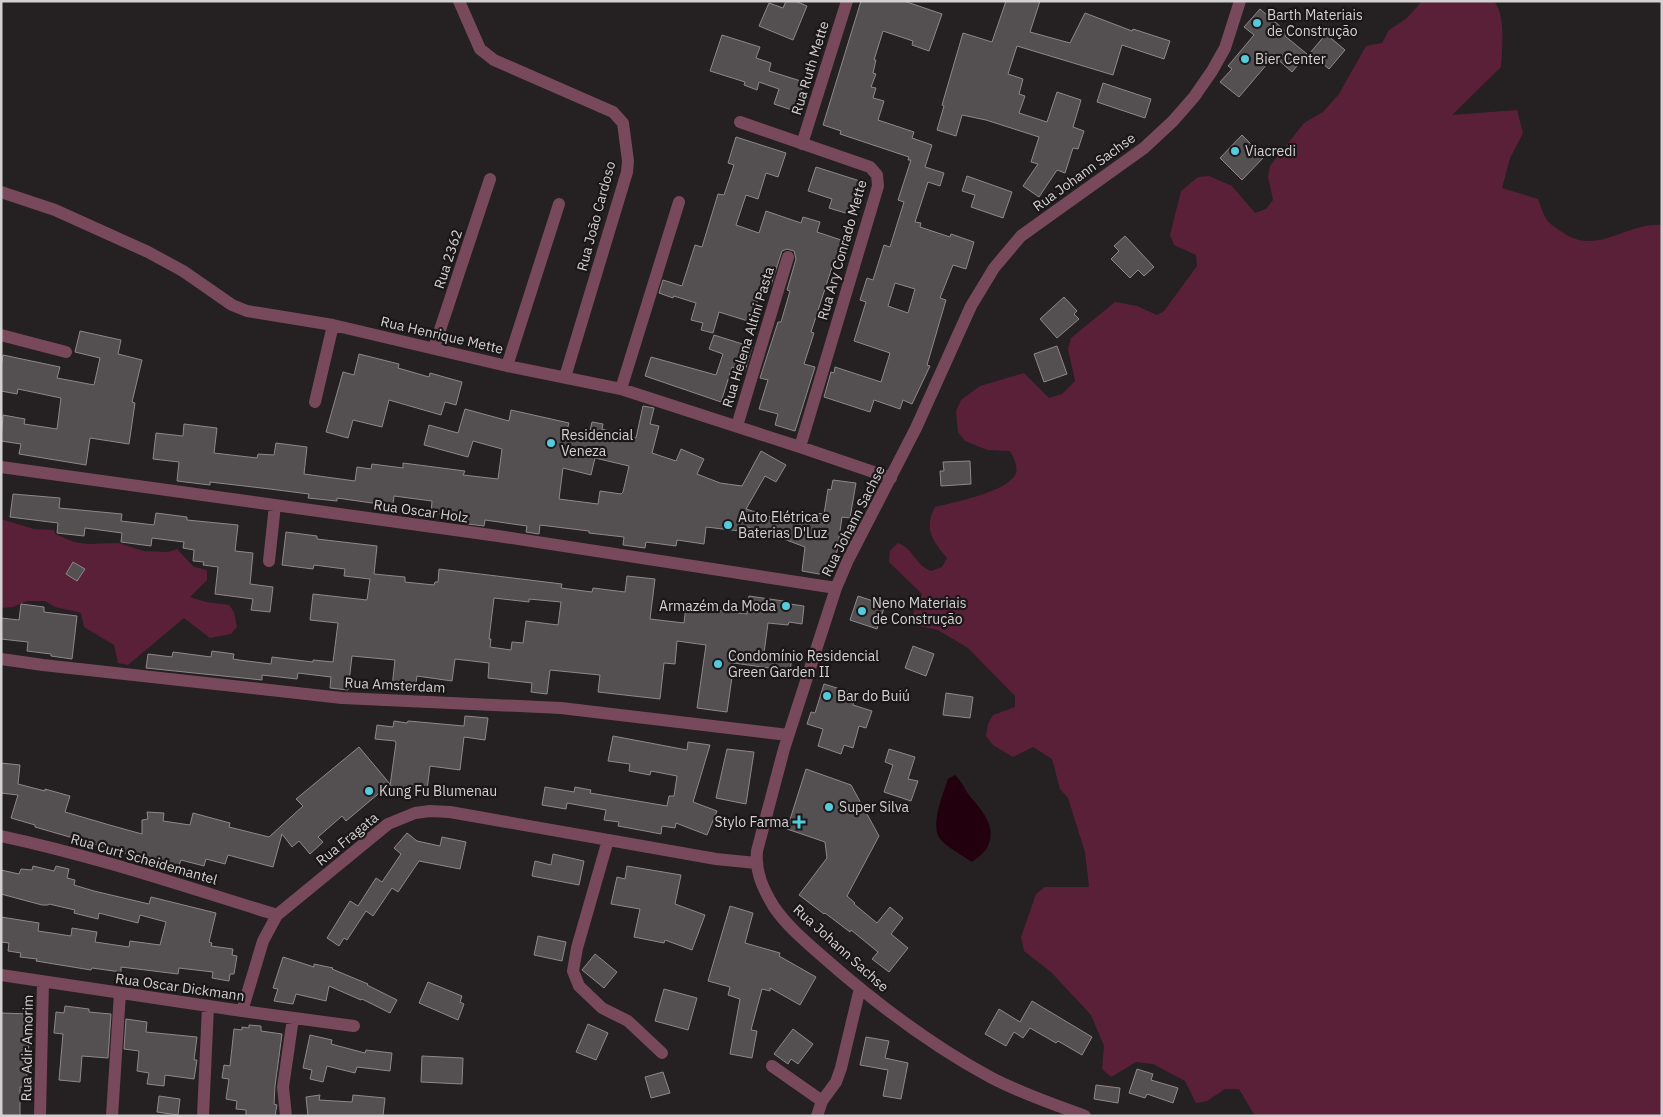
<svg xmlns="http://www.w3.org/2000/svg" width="1663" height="1117" font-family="'IBM Plex Sans',sans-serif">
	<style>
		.green { fill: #5a2038 }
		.water { fill: #23000e }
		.building { fill: #544f51; stroke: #8e888a; fill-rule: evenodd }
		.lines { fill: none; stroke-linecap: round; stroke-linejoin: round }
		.minor { stroke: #78495a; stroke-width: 12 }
		.poi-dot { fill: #53cbda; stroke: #1b1718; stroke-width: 2 }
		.labels { text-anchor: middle; stroke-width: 4.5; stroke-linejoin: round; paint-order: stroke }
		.poi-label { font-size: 14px; fill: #d4d1d2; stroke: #1b1718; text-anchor: start }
		.street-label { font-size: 14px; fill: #d4d1d2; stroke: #1b1718 }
	</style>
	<rect width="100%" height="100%" fill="#252021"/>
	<path class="green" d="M1422,1H1494C1506,16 1502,48 1501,67L1452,115L1517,110L1523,133L1510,158L1502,188L1538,199C1546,220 1544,220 1562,232C1597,257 1626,222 1662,225V1116H1255L1239,1089H1225L1207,1101L1196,1103L1185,1081L1153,1064L1136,1062L1111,1077L1102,1069L1104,1046L1091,1015L1051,972L1024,951L1021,937L1036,894L1045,887H1089L1085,852L1068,798L1060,789L1052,759L1033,747L1013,757L993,745L986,736L988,724L993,715L1015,707V696L968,648L938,630L915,625L913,614L922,594L889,562L890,551L898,543C916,551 913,563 931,571L942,567L947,558C933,541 923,529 935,507C954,502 1009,492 1016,473C1018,465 1013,457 1010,451L987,450L965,441L958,432L956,411L961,400L980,386L1024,373L1049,398L1062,394L1075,381L1068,349L1071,338L1115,302L1137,306L1157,315L1164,311L1197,266L1196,255L1174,245L1170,235L1181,191L1198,177L1209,176L1232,186L1255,213L1266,209L1273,200L1268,177L1270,166L1304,123L1323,112L1339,94L1366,46L1382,43L1389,30L1407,18Z
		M1,519L34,529L54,530L55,534L74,542L88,544L119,543L143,551L168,552L177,549L194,567L207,570V580L190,597L206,602L229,605L234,612L237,627L231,634L210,638L184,618L128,665L118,663L114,645L84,627L81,613L55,607L45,601H27L13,607L1,608Z"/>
	<path class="water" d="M955,775C964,784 966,793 974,801C985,814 997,830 987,848C984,853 977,858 972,862C963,856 947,847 940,839C930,825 943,794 948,779Z"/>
	<path class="building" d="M786,1H795L807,6L793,40L759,26L769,3L783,8Z
		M861,1H904L942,14L929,51L912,45L913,41L883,31L874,60H876L873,73L876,74L871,87L876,88L873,98L884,101L878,120L914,132L912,138L932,145L925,167L944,173L940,186L928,182L915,222L921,223L920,227L950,237L951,234L974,242L966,269L953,265L940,298L946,300L927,365L930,366L912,404L903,400L900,409L874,400L870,412L824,397L831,372L834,373L835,367L881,382L890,353L854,341L866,302L860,300L867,278L873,280L884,245L890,247L904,202L898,200L911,160H908L909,157L840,134L841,131L823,125ZM895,283L915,289L908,313L888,306Z
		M1006,1H1040L1030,32L1070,43L1085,13L1132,31L1133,29L1170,41L1164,59L1122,45L1113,75L1017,46L1008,74L1023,79L1019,94L1025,96L1019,113L1047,122L1057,92L1081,100L1073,127L1084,131L1078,149L1073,148L1065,173L1057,170L1039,197L1023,186L1038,164L1031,162L1039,137L986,120L962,115L956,136L937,130L944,106L942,105L963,33L992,42Z
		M1260,9L1288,33L1285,36L1307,54L1292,72L1274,56L1239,97L1220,82L1232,69L1228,66L1254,35L1244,27Z
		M1326,34L1345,50L1329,69L1310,53Z
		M722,35L760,47L756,58L771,63L769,71L804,82L795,111L774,104L779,89L759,82L757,90L744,85L745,82L710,71Z
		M1103,83L1151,99L1145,118L1097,102Z
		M1242,135L1264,157L1242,180L1220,158Z
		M736,137L786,153L778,177L766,173L758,199L746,195L736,225L759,233L766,211L801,223L803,217L820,222L817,232L847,242L841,260L835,258L811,332L814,333L804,364L815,367L795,431L775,425L778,414L759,409L768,380L760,378L778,322H781L790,291L787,290L796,259L794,251L787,249L782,251L771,285L763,282L751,322L719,312L713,333L701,330L703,323L691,320L696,303L674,296L673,298L659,293L663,280L682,286L695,245L702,247L718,194L724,195L734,165L728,163Z
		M816,167L863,182L852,215L829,208L832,199L808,191Z
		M967,176L1012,192L1003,218L971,207L975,195L962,191Z
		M1125,236L1154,267L1144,276L1138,270L1130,278L1111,259L1119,251L1114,246Z
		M1064,297L1077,311L1074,314L1079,319L1057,338L1040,319Z
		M80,331L121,340L118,354L142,360L132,402L135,403L129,444L90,438L86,465L19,454L21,444L1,441L3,415L25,419L24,424L57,429L61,398L18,389L17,394L1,391V367L3,355L60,367L57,378L94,385L100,358L75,352Z
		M714,335L752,347L745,371L732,367L721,402L645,376L651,357L716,375L723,354L709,349Z
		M1057,346L1067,374L1044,382L1034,354Z
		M359,354L399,364L398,368L429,377L430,373L462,382L456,405L445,402L441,415L389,400L382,427L353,420L348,438L326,432L343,372L354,375Z
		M643,406L654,408L650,424L659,426L652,453L676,461L681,449L704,459L697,474L720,483L742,486L761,451L786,465L776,482L765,476L746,509L774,518L776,510L813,523L814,513L824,514L828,489L831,490L833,480L856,483L850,518L842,517L837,552L829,566L824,572L819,574L802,571L805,547L768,533L741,525L740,531L706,527L704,544L677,540L676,546L646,542L645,548L623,545L624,537L589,533V531L540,525L539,534L526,532L527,526L485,520L484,526L460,523L461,516L431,513L432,501L394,496L393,506L337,498V501L308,498L309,494L270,489L210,482V485L177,481L179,462L153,459L156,433L183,436L184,424L217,428L214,453L257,458L258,454L274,455L276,443L307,447L304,474L355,481L357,467L371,469L372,464L403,468V463L465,471L463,475L498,479L502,449L473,441L468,457L424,445L429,425L458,433L465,409L509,421L511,410L569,423L567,430L589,435L592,422L603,424L602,429L636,438ZM595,458L629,466L623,492L621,494L600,491L598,504L559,499L563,468L591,475Z
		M970,461L971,484L941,486L940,471H944L943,462Z
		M13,494L60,498L59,508L122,514L121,521L154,525L156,513L187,517V520L238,525L235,551L253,553L250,584L273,587L270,612L251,610L253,599L215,594L218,567L203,565L204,562L193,561L194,550L183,548L184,542L152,538L151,546L121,542L122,533L85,528L84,536L57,533L58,523L10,517Z
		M286,532L317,536V539L377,546L374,574L405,577V582L434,585L435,582H438L439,569L562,584L561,588L592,592L593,588L625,592L627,576L655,579L650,619L684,623L686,606L747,614L749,596L790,602V604L804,606L802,624L789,622L788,625L768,623L764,653L792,657L790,671L734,663L727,712L697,708L706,645L677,641L675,664L664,663L660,699L598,692L600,675L550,670L547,694L531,692L532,683L488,678L489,663L455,659L452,681L417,676L415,690L392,687L395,660L352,656L348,690L330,688L331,677L298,673L297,679L262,675V680L146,668L148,654L172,657L173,652L211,657L212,651L234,654L233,659L239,660L271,664L272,657L313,662V660L333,662L338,623L310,620L313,594L367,600L370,579L344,576L345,569L314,565L313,569L282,565ZM494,598L529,602V599L561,602L558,625L526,621L523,643L512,642L511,650L490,647L491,639H489Z
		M73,562L85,569L77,581L66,574Z
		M858,596L885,605L877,629L850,620Z
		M21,604L44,607V612L77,616L72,659L51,656V654L27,651L28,642L1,639V618L19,620Z
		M913,646L934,654L926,676L905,668Z
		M824,684L856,694L853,705L872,711L866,728L859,726L853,748L844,745L841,754L818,746L823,729L807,724L811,712L815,713Z
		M946,693L973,697L970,718L943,715Z
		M465,716L488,718L485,740L464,737L460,770L430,766L427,790L390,786L396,743L395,741L375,739L377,725L393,727L394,721L407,723L408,721L464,726Z
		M613,736L687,750L688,742L710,745L693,802L717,811L707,835L676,823L675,828L662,826L661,834L640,830L618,826L619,822L604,820L606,810L567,803L566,809L542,805L545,787L574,792L575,787L591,790L590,793L667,806L669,796H674L677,776L651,771L650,775L629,771L630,764L608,761Z
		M359,747L390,784L346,821L342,816L318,837L323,842L310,854L299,841L292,847L282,834L273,867L228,855L225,864L206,859L204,866L181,860L178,868L145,859V862L132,859V855L35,827V825L11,818L18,795L1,793V763L20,765L18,784L45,791V789L70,796L65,812L113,826L142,834V820L148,819L147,812L164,813L163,821L190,825L193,813L230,823L229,827L269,837L303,806L296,799Z
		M727,749L754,752L746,804L716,798Z
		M889,749L915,757L908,779L918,781L911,801L884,792L893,765L885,762Z
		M806,769L851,785L879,836L847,896L855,903L854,904L877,923L890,907L903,918L891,934L908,948L889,972L872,959L878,952L851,930L850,932L825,913L824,914L799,895L827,858L825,842L787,829Z
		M407,833L417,841L440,846L442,837L466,842L460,869L419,861L398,892L392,888L373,916L366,911L347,940L344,938L339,946L327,938L350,901L358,906L376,878L382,882L401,854L394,848Z
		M553,854L584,861L579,885L532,876L535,861L551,865Z
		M33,866L54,871L56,866L69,869L67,878L75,880L74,885L94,891L149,904L151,897L216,913L209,942L212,943L211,946L233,949L232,955L237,956L234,974H230L229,981L212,978L213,972L179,968L178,974L121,967V972L92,968L91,970L36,961L37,959L20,957L21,953L8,951L9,943L1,942V917L39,923L38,931L71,936L72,928L97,932L95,942L129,947L130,941L160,945L166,922L140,915L138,923L99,913L98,919L74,913L75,910L49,904L48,905H42L1,894V870L19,874L21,869L32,870Z
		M627,866L681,875L675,904L705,915L692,950L665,940L664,943L634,937L640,909L611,904L617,877L625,879Z
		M730,906L753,913L745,943L780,953L779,956L816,977L800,1005L770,988V991L762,989L751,1030L757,1031L752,1058L730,1054L740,999L728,995L730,987L708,981Z
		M538,936L566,942L562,961L534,955Z
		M595,954L617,972L604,988L582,970Z
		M283,957L314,967V964L333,968L332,969L368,984L367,985L397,1000L390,1013L362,999L361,1000L329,986L326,1001L296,994L293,1004L274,1001L278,989L273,988Z
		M428,982L462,996L460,1002L464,1004L458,1020L419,1003Z
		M664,989L697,998L688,1030L655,1021Z
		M1032,1001L1092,1037L1082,1055L1058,1041L1056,1043L1030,1028L1023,1038L1014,1032L1006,1046L985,1034L999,1009L1020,1022Z
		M65,1006L89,1009V1012L111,1014L108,1058L82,1056L80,1082L59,1080L63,1034L54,1033L56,1012L64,1013Z
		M1,1013L31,1014L26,1087H20V1116H1Z
		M126,1019L147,1022L146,1032L197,1037L194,1060H197L194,1079L165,1075L164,1086L147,1084L149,1073L137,1071L139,1051L124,1049Z
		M588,1024L608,1033L596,1060L576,1052Z
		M249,1025L261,1026V1031L282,1034L275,1086L274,1104L277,1105L275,1116H246V1110L236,1109L237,1101L226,1099L229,1079L222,1078L224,1065L230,1066L234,1029L242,1030V1027L249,1028Z
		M793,1029L813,1044L798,1064L791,1059L788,1064L774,1054Z
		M310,1035L332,1040L331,1044L365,1053L366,1050L392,1053L390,1071L357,1067L355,1073L327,1066L323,1082L310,1079L312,1070L303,1068Z
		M866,1037L889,1041L885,1058L908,1063L901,1099L883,1096L888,1070L860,1065Z
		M422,1056L463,1058L462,1084L421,1082Z
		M1137,1069L1153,1074L1151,1080L1178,1088L1173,1103L1147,1094L1145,1098L1129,1093Z
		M663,1072L670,1093L651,1098L645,1077Z
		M1096,1085L1120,1088L1118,1103L1094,1099Z
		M320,1095L319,1100L352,1102L353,1095L385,1098L383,1116H308L306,1097Z
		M159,1096L180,1099L178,1115L157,1112Z"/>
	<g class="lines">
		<path class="minor" d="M459,1L480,49L494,60L613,112L623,123L628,161L627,172L565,377
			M740,122L870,167L877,175L878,186L800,447
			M802,144L847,1
			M1,192L55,210L148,252L183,271L232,305L247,311L333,325L507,366L621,389L800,447L891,478
			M1,335L66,352
			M434,348L490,179
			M507,366L559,204
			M621,389L679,202
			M315,402L333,325
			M737,426L788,257
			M1,467L498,536L836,588
			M269,561L275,505
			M1,659L43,665L342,698L561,708L788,735
			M1,836C95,856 186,887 277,915
			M608,840L577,948L573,971L579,986L602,1008L628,1021L662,1053
			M1,975L242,1011L354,1026
			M242,1011L263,941L277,915L388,824L415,813L430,811L450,812L716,859L756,863
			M772,1066L822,1101
			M40,1116L43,982
			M112,1116L120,993
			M203,1116L208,1006
			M286,1116L283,1087L293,1018
			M817,1116L822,1101L836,1082L841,1068L860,988
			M1085,1116C1053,1104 1020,1093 990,1077C929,1044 874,1002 822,956C805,941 787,926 774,907C763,889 755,872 757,851L784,749L836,588L848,560L916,428L971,306L994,268L1021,236L1144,148L1173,121L1194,97L1212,71L1225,48L1240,1"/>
	</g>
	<g class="poi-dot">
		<circle cx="1257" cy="23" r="5"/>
		<circle cx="1245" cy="59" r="5"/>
		<circle cx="1235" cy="151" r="5"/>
		<circle cx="551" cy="443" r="5"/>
		<circle cx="728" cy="525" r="5"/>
		<circle cx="786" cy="606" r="5"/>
		<circle cx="862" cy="611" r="5"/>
		<circle cx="718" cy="664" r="5"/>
		<circle cx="827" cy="696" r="5"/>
		<circle cx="369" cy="791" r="5"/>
		<circle cx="829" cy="807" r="5"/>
		<path d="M796.5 814.5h5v5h5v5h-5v5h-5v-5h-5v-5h5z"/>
	</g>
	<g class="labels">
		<g class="poi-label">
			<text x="1267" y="20">Barth Materiais<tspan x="1267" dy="16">de Construção</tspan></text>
			<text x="1255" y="64">Bier Center</text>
			<text x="1245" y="156">Viacredi</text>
			<text x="561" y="440">Residencial<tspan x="561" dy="16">Veneza</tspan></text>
			<text x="738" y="522">Auto Elétrica e<tspan x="738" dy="16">Baterias D'Luz</tspan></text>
			<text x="872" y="608">Neno Materiais<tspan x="872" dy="16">de Construção</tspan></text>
			<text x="776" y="611" text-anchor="end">Armazém da Moda</text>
			<text x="728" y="661">Condomínio Residencial<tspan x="728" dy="16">Green Garden II</tspan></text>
			<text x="837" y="701">Bar do Buiú</text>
			<text x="379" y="796">Kung Fu Blumenau</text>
			<text x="839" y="812">Super Silva</text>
			<text x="789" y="827" text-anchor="end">Stylo Farma</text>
		</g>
		<g class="street-label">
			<text transform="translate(810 68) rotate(-73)" y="5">Rua Ruth Mette</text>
			<text transform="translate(1084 172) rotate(-36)" y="5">Rua Johann Sachse</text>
			<text transform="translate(596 216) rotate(-75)" y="5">Rua João Cardoso</text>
			<text transform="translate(842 250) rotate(-74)" y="5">Rua Ary Conrado Mette</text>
			<text transform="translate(448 259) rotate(-72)" y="5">Rua 2362</text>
			<text transform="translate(442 335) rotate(13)" y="5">Rua Henrique Mette</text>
			<text transform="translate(748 337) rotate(-73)" y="5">Rua Helena Altini Pasta</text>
			<text transform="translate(421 511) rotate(8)" y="5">Rua Oscar Holz</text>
			<text transform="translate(853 521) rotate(-63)" y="5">Rua Johann Sachse</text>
			<text transform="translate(395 685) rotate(3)" y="5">Rua Amsterdam</text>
			<text transform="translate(347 839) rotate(-39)" y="5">Rua Fragata</text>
			<text transform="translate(144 859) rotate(16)" y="5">Rua Curt Scheidemantel</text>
			<text transform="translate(841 948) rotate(42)" y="5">Rua Johann Sachse</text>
			<text transform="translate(180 987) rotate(8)" y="5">Rua Oscar Dickmann</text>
			<text transform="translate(27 1048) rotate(-89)" y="5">Rua Adir Amorim</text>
		</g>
	</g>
	<rect width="1663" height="1117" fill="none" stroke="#d4d1d2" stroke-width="5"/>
</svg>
